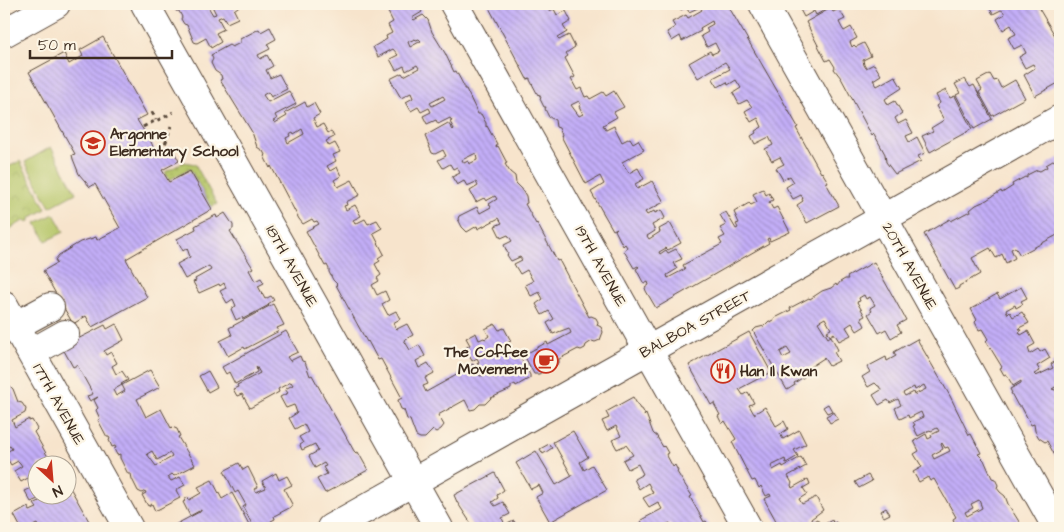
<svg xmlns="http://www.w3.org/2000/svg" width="1064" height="532" font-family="'Architects Daughter',sans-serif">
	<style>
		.grass { fill: url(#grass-dots); stroke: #787844 }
		.park { fill: url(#park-crowns); stroke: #787844 }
		.garden { fill: #b6c669; stroke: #787844 }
		.building { fill: url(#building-back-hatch); fill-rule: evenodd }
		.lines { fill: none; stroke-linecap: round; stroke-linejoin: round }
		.minor-casing { stroke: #574638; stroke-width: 30 }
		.path { stroke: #574638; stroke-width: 3; stroke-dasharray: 4 4; stroke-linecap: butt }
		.minor { stroke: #fff; stroke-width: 28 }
		.labels { text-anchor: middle; stroke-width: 4.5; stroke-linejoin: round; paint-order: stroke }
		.poi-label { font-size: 15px; font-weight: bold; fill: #3b2a1e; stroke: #fcf5e5; text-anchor: start }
		.street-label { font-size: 15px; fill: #3b2a1e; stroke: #fcf5e5 }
	</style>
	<defs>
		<pattern id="grass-dots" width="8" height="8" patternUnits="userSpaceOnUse" patternTransform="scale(1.25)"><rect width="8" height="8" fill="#b6c669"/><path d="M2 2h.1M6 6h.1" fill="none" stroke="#9daa5b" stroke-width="1.8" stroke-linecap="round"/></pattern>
		<pattern id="park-crowns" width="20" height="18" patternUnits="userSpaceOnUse" patternTransform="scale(1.25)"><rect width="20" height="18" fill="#b6c669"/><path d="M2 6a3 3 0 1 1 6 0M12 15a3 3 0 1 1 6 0" fill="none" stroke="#9daa5b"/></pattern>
		<pattern id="building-back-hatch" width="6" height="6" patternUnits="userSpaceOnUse" patternTransform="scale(1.25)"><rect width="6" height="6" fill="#c3aef8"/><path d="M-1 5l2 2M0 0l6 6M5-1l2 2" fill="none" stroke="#a08ec8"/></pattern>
	</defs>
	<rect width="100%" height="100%" fill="#fcf5e5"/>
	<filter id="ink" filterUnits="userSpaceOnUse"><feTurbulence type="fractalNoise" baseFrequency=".02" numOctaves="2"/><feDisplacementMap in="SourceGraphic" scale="10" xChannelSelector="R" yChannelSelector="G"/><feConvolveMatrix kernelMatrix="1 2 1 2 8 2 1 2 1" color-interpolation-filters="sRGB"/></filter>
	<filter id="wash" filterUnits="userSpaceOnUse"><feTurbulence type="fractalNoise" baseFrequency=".0096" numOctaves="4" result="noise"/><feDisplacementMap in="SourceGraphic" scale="20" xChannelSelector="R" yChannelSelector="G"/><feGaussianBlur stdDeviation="1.12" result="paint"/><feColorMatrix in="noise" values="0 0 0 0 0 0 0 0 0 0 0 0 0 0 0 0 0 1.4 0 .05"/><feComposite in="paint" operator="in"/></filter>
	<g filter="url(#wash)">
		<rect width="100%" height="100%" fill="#f7e4cc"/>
		<path class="grass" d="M184,162L195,164L217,204L211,207L190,169L169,180L165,172Z"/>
		<path class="park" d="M20,161L46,209L30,218V221L27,222L25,220L6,231L4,228V169Z"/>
		<path class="garden" d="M51,147L76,193L50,207L25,162Z
			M54,214L64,232L46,241L36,223Z"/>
		<g id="blocks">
			<path class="building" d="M174,4H202L204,7L207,5L213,15L216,14L211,4H242L234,10L238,18L227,23L223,16L218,18L224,29L216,33L221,42L211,48L206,38L197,43L194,42L187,25L184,24L181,19L182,17L179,11H176Z
				M380,4H418L422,12L412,18L414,20L423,15L428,20L432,32L445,53L454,72L456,71L464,86V89H466L478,114H481L486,123V127L487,126L497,144L496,147L498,146L507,163L505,164L510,172L515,176L516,183L522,189L526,196L527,203L525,204L536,224L537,223L557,261L559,260L589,317L591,316L596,318L598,322L597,325L601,327L603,332L600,340L595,342L592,341L586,345L585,348L581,350L578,349L559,359V363L554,366L551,364L545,368L544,371L539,374H534L524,355L547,342L548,345L571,333L569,328L553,334L547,323L554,319L551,314L549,311L542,315L536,304L543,299L539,292L531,296L525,285L533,281L527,270L520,274L514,264L522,260L520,257L511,261L507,255L508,254L504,245L512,241L508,235L501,238L495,226L502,223L499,218L478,229L477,226L467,232L462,227L458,219L459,216L477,207L480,213L491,207L489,204L497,199L495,196L486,201L484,198L476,202L470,191L478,186L476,182L467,186L464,181L457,185L452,177L460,173L457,167L453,169L450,164L443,168L438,160L446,156L443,150L435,154L432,153L425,136L448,123L453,130L454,129L450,122L452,121L450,118L438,124L436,120L427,124L423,116L431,112L429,108L421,112L418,107L411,111L406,102L413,98L411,93L401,98L390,79L402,73L404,76L419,68L417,65L406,71L404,66L396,70L390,59L398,55L393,49L378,57L373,47L387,39L386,36L392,33L388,25L393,22L387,10L391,9L389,5L382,9ZM415,39L416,40L419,39L421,41L410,47L408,42ZM443,96L445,99L432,106L430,103ZM476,153L477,160L469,164L468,161L464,163L462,160Z
				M487,4H545L549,11L554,9L557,15L566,11L571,21L563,26L567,32L557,38L559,40L569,35L575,47L566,53L568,56L565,58L575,77L571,79L577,90L581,88L585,97L588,96L590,99L603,92L606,96L614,91L624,107L614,112L617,117L603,125L606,130L614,126L622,142L630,138L633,143L638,140L644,150L622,162L629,173L638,168L644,179L635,184L637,189L652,181L664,202L645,212L647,215L654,211L655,213L661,210L665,218L652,225L655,231L647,236L649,239L660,232L659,229L670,223L681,243L668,250L666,248L659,252L660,254L666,250L668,253L676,249L682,259L673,263L677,269L667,275L668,278L685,269L683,265L722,244L719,239L725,236L720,228L726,225L720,215L726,212L736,229L738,228L736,224L739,223L734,212L749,203L751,205L757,202L753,194L763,189L766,195L769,193L773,200L769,202L773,209L777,207L790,232L770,241L769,238L767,239L769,243L656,308L646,291L645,288L649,285L648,282L644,284L636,269L639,267L638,266L634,268L624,251L627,247L625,244L623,246L615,230L617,228L613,230L591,192L604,184L600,176L586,184L561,136L562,135L559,128L556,127L555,120L549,117L545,109L546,107H544L540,99L541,98L539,94L538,95L530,80V78L527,79ZM579,101L581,105L579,106L583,114L579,116L571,105Z
				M677,4H699L700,7L689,12L686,7L681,10Z
				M706,4H729L730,9L787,108L798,127L796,128L821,173L822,172L828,182L826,183L839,206L807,223L797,205L803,201L802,199L803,198L801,195L793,199L786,187L794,182L790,176L783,180L776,168L784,164L782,161L780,157L772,161L765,149L773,145L769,137L755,144L751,136L756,133L755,131L762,127L758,118L751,122L745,111L752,107L747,100L739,104L733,93L741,88L736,80L728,85L727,82L718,87L713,79V78L730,69L728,66L725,62L698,78L689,63L710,51L712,54L719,51L715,43L707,47L701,36L708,32L706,28L713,24L712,21L700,28L701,31L682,41L680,36L672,41L667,32L675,27L672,22L686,15L688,18L702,10L700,7Z
				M797,4H831L832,6L816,15L814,11L804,17Z
				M987,4H1038V7L1060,44V82L1035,96L1024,75L1035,68L1033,64L1025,68L1019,57L1026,53L1022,45L1014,49L1008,38L1016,34L1011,25L1003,30L997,19L1005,14L1003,11L1001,10L993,14Z
				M831,8L833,12L839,9L845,19L839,22L842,28L844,31L851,27L857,38L850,42L852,47L854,45L856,47L864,43L871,56L863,60L864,65L866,68L874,64L881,75L873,80L877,86L895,76L902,88L885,99L888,105L895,101L902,113L895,118L898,124L906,120L913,133L906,136L909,142L917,137L925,153L918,156L921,161L895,174L886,162L885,154L874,134L872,136L841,78L834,69L835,67L830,59L826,61L806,22Z
				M270,27L276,39L267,44L270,49L258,55L260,59L267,55L273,66L266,70L270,78L279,74L287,89L271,97L268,92L263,95L268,102L289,91L296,104L275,115L277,119L273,121L275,123L287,116L285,113L305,102L307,107L314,103L320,114L313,118L317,127L323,124L328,133L331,131L334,137L326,141L329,146L335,143L340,152L333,155L336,161L327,166L330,171L337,167L341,176L334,180L338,187L352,180L360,195L346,202L347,205L344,206L346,210L355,205L361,216L353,220L355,224L365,219L368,224L377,220L382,228L373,233L384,254L378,258L380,261L375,264L381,275L377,278L379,281L372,285L377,295L385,291L389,300L382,304L388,315L396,311L400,319L393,323L395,327L397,329L407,324L413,335L404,340L410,350L419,345L425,356L416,361L419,368L428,363L434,373L425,378L428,384L423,386L426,392L462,372L461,370L473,364L480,376L484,375L477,363L479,362L477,358L472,361L465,348L470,345L466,338L476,333L479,340L484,338L485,339L489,336L485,329L495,324L499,330L504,328L511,341L507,343L515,357L519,355L530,375V378L516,386L515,384L511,386V389L491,398L485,404H480L475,409L470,410L465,400L438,415L444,425L441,429L436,432L433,430L425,438H420L416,436L410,420L407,419L404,410L401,409L399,404L398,400L402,398L381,359L378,360L368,341L367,342L336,285L337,284L333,280L329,272V269L327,265L325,266L306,231L319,224L317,221L314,222L312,219L303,224L299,219L271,166L270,168L264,156L265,155L263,151L257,147L252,132L220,80L222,79L221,75L215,71L211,63L213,59L211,55L229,45L232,47L240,43V39L259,29L261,32ZM302,129L304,134L288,143L286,138L290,136L289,134L293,132L294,134Z
				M103,37L147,115L137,120L151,142L155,151L152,153L154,156L171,146L179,161L162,170L169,182L190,171L212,209L126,259L147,297L92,327L86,316L73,324L43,271L57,263L55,260L59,255L80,242L96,237L97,240L120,228L95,184L90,187L79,174L73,159L72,155L75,154L29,72L64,53L69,64L83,56L80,50Z
				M990,74L994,81L997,80L1001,88L1015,80L1025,98L992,116L979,92L982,90L977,81Z
				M965,79L970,87L974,85L992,119L974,129L956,95L960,93L955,84Z
				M946,90L950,98L955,96L972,129L930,152L922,136L933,131L931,128L944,120L936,106L940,103L936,95Z
				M1058,158L1060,159V232L1059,234L1020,255L1015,247L1011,249L1015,258L1006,263L1002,254L996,258L990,248L972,258L980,274L959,286V288L955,290L924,234L950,219L951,221L968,212L969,213L971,212L970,210L976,205L985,201L1001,191L1002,193L1013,186L1012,184L1025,177L1027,178V175L1037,170L1040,171L1047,167L1046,165Z
				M225,213L233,225V229L230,231L253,268L249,270L255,281L261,278L264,283L258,286L265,299L271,296L274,300L268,304L269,305L243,319L242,317L236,320L231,309L236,306L233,299L227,303L220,291L226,288L224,283L220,286L219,284L199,293L193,282L196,281L195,279L211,270L209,266L185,279L177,264L190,257L187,248L183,251L177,239L196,229L195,226L200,223L216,215L217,218Z
				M874,262L906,320L897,325L901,332L891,338L886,329L879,333L868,314L872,311L870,308L875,305L870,297L866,299L864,295L859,298L860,301L857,302L865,316L861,318L865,326L857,331L852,323L846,327L851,335L839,341L834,333L830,336L827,331L831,329L825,318L818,322L828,338L831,336L838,350L834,352L839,361L829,366L824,358L801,373L804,377L794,383L795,385L787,390L753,331L756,328L764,326L769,321L773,322L775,318L791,310L790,308L809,298L810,299L822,291L831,288L836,284L837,286L840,282L845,279H848L847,277ZM787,348L791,354L783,358L780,352Z
				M1021,287L1027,298L1021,301L1023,304L1016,308L1015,305L1006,310L1008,314L1010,312L1013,317L1022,312L1029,323L1019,328L1021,331L1019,332L1021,335L1028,331L1035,344L1028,348L1030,354L1038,349L1040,352L1045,349L1050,358L1037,366L1040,371L1034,374L1036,376L1053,368L1051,364L1060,359V384L1052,389L1055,390L1060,387V465L1047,441L1045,442L1039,438L1035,431L1034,424L1031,425L1021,406H1018L1011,393H1012L1010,389L1021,383V381L1013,386L1006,374L1004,375L1000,368L1002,367L986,341L988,339L982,329L979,330L975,322L977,320L971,309L997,294L1000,299Z
				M273,304L284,325L277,328L279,331L245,349L244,347L228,356L220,341L232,335L229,328Z
				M116,324L124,340L104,351L106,355L111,352L117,363L112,366L116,374L122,371L128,380L121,384L122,385L150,370L160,387L137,399L146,417L161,409L171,428L172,427L177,429L180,436L178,437L195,465L174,476L172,474L168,477L171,481L180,477L185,485L176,490L180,498L155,511L152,504L148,506L142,495L146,493L145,491L142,493L138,491L132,479L131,474H128L120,458V454L117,455L114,449L116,448L115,446L112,447L109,440L110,439L109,437H107L98,420L100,419L96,410L98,408L94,400L98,397L90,401L87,396L93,394L77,365L73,367L62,347L105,325L107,329ZM122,385L125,391L116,396L113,390ZM152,451L157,460L170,453L172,457L156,466L147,454Z
				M286,331L298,352L287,357L290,361L300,356L302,361L305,362L310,376L312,375L354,451L356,453L358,452L368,470L325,493L317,479L327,474L323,467L326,466L324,463L315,468L309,456L318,451L315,444L302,450L300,445L303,443L299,437L308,432L304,424L295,429L289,418L297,413L295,407L294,405L286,408L280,397L288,393L285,389L293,385L291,382L278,389L279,392L250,408L242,394L237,396L233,389L238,387L237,385L260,373L256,366L257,372L235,384L229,372L226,374L222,367Z
				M749,332L771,372L739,389L743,395L748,392L754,403L749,405L754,414L765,407L776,426L784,421L788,429L780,434L783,439L799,430L806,444L794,450L798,456L786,463L785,459L771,466L773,470L782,465L783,467L801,457L806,466L788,476L792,483L791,485L792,488L808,479L810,484L803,488L807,494L799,499L802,504L816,497L823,510L811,519L812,522L817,519L821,526L832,520L833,523L836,522L838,526L836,528H780L764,499L771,496L770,494L766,496L761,486L759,488L755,480L752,481L732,442L736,439L725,421L722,424L718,416L720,415L714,404L715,402L711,405L689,365Z
				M917,339L950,396L969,435L971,434L981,453L978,454L984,460L992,478L995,479L998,485L997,488L1000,492L1005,496L1008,504L1023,528H986L989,527L984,523L980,525L982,528H947L955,524L953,519L956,517L934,479L930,481L928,477L919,482L913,472L922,467L914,454L919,451L914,441L926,434L928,439L932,437L931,435L939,431L937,428L931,431L930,430L918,436L913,426L915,425L913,422L923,417L921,412L909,418L908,415L900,419L895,408L901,405L898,399L890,403L888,400L879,405L873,395L881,390L879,386H878L875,383L868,387L862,377L870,372L867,367L886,357L887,361L896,356L894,352ZM924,385L926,389L914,395L913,392L905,396L903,393L914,387L915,390ZM942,443L945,448L948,447L950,451L934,459L932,455L943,449L941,444ZM979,500L982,508L967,516L965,512L973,508L971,504Z
				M208,371L217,387L208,392L199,376Z
				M4,380L13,389L18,402L22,403L26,409L25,413L12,420L15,427L29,419V421L32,420L37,429L34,432L52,464H38V494H51L46,497L47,499L53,494H68V484L90,523L80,528H40L38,524L30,528H21L14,515L28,507L30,511L37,508L34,504L41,500L40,498L31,502L25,491L34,487L28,478L21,482L14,471L22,466L20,463L18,461L11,465L4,453L12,449L10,446L4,449V430L5,429L4,427V415L7,414L4,409Z
				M633,397L640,409H642L645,414L644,416L646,414L653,433L655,435H656L663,447L664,446L668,453L666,454L673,467L675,465L678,471L677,472L692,496L690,497L704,522L706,521L710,527L708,528H671L670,523L660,528H635V527L642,522L641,520L662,509L658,502L649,507L643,498L653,493L648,483L639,489L634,479L643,474L638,464L628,469L623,460L633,455L629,449L626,445L617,449L612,440L621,436L616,426L607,431L602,421L609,418L606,412Z
				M828,404L832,411L827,413L823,407Z
				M834,412L838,419L830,423L826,416Z
				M573,431L588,457L580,462L584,470L592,465L607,490L550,522L536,497L543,493L539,485L531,489L516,463L536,451L556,485L572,476L553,442Z
				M549,444L552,448L543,454L540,449Z
				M239,463L243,470L248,467L258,487L254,489L256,492L266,488L262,481L276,473L279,480L287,476L292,485L284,489L293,506L274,516L275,519L271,521L270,524L263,528H254L243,507L246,505L238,491L235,493L224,471Z
				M495,473L504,490L497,495L498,498L492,502L495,506L503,502L510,514L502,518L505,525L514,521L518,528H474L457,502L454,495Z
				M868,475L872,481L859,488L855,482Z
				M212,480L222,499L232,493L251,528H169L201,511V510L190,516L183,502L185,501L184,500L188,497L189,500L201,493L198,487Z
				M886,508L890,514L884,517L881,511Z"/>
		</g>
	</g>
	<g filter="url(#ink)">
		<use href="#blocks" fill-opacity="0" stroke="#574638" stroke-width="1"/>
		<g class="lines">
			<g class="minor-casing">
				<path id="minor" d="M145,4L439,528
					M454,4L748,528
					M763,4L1057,528
					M4,33L56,4
					M4,305L129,528
					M15,326L50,307
					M31,353L65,334
					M331,528L1060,119"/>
			</g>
			<path class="path" d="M152,112L156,120
				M143,127C153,121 163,119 173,112
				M163,151L171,126"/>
			<use href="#minor" class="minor"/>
		</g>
	</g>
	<defs>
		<g id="school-ring" transform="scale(1.25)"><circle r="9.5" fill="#fcf5e5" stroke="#c8321e" stroke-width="1.5"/><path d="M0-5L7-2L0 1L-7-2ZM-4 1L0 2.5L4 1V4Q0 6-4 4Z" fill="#c8321e"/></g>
		<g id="cafe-ring" transform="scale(1.25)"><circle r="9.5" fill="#fcf5e5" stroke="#c8321e" stroke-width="1.5"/><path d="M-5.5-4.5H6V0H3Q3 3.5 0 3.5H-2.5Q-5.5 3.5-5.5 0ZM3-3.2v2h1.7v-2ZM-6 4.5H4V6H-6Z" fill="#c8321e"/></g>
		<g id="restaurant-ring" transform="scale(1.25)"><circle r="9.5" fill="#fcf5e5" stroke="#c8321e" stroke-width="1.5"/><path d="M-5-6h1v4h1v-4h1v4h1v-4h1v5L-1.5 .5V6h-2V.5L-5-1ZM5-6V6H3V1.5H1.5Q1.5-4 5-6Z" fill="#c8321e"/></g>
	</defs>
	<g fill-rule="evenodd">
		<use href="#school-ring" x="93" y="143"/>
		<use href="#cafe-ring" x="546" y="361"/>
		<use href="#restaurant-ring" x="723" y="371"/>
	</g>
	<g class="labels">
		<g class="poi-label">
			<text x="110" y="139">Argonne<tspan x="110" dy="17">Elementary School</tspan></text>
			<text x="528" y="357" text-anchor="end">The Coffee<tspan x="528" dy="17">Movement</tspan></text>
			<text x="740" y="376">Han Il Kwan</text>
		</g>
		<g class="street-label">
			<text transform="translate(292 266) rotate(61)" y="5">18TH AVENUE</text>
			<text transform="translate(601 266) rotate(61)" y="5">19TH AVENUE</text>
			<text transform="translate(910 266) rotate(61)" y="5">20TH AVENUE</text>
			<text transform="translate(695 324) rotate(-29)" y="5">BALBOA STREET</text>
			<text transform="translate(59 404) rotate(61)" y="5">17TH AVENUE</text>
		</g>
	</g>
	<rect width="1064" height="532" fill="none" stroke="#fcf5e5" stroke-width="20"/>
	<g transform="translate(52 480) rotate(154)"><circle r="24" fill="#fcf5e5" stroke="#afa495"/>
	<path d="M0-4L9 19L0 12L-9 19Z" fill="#c8321e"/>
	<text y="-8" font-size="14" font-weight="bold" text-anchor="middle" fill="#3b2a1e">N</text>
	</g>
	<path d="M30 50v8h142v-8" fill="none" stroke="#3b2a1e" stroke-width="2.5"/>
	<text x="38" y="50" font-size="15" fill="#3b2a1e" stroke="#fcf5e5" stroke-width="4" paint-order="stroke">50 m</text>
</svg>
